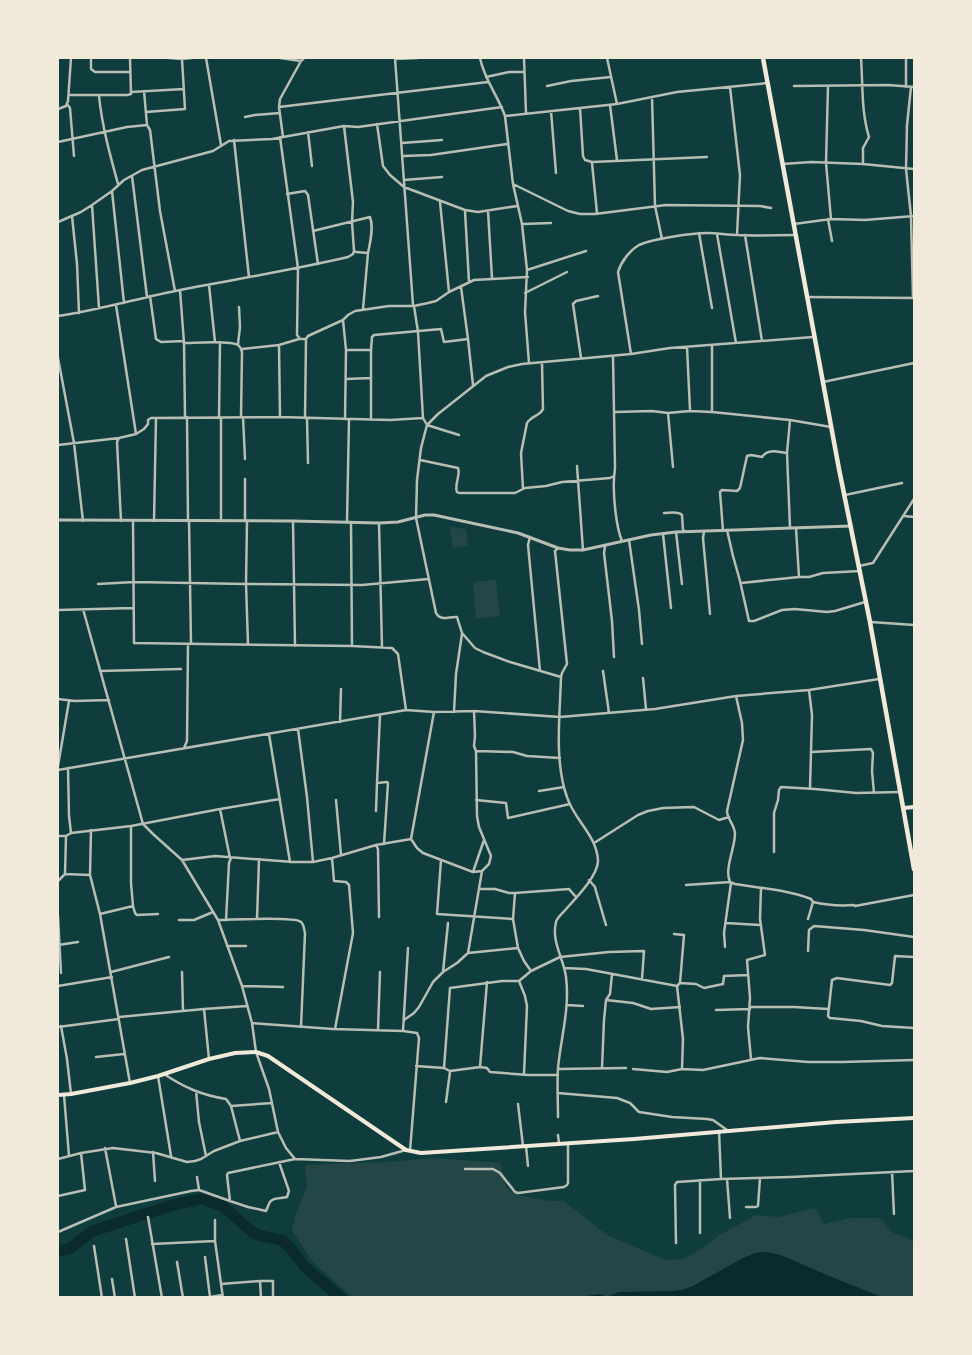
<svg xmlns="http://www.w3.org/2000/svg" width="972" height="1355" font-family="'IBM Plex Sans',sans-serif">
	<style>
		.green { fill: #244646 }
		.water { fill: #0a2a2b }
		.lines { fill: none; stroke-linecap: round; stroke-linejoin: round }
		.river { stroke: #0a2a2b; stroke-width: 11 }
		.minor { stroke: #b8beb3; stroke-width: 2.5 }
		.tertiary { stroke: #b8beb3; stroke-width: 3 }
		.secondary { stroke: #f1e9da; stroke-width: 4 }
		.primary { stroke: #f1e9da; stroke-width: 4.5 }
	</style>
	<rect width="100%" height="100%" fill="#0f3d3e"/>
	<path class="green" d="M450,527L466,529L468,546L453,548Z
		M496,580L500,616L476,619L473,582Z
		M434,1158L500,1163L506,1186L511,1192L523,1196L550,1201H564L608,1236L666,1260L682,1259L692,1255L718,1236L756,1215L778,1217L815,1208L824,1224L850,1218H878L882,1220L892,1232L914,1241V1297H352L313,1262L292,1231L295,1216L307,1187L305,1165L387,1162Z"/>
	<path class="water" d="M765,1252C784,1254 796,1262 813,1269C836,1279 859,1288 882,1297H580L600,1294L608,1297L619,1292L672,1291L681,1290L691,1287L741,1259L755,1253Z"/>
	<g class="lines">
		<path class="river" d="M202,1199L223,1206L252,1232L261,1236L282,1240L292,1250L304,1266L341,1298
			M58,1251L69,1249L93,1231L173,1205L201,1199"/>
		<path class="minor" d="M91,58V69L95,72H130
			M169,58L182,59L192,58
			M206,58L221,145
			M280,58L301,61
			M395,58L413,305
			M480,58C484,79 498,96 505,116L513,184L522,224L527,270L525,312L529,363
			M524,58L526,113
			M607,58L617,104
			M861,58C863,84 861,111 869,137L863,148V164
			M906,58V87
			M395,59L418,58
			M486,77L509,72H524
			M547,86L571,81L611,77
			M794,86L888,85L914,87
			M828,86L826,163L831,219
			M730,87L740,175L737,235
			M911,87L907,125L906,169L911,216L913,298
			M144,91L147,125L150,130L160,211L175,291
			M131,92L184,89
			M69,95H127L131,94L130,58
			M99,96C102,126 110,155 118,184
			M652,97L655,206L662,239
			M67,104L70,108L74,156
			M610,105L617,160
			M279,107L488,82
			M580,108L583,156L585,160L592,162L707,157
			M58,109L66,106L68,101L71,58
			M551,111L556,173
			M146,112L185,109L182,59
			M505,116L617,104L677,92L768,83
			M245,117L255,115L280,113
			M377,124L383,166L390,175L404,187L465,210L478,212L517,206
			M344,126L353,202L352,222L354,251L356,252L368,253L363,309
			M308,132L312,166
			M280,137L298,268L297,335L300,339H306
			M283,137L279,107L280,99L301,61L304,58
			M234,140L249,277
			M58,142L127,127L147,125
			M402,143L442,140
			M403,156L431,155L507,144
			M592,163L597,213
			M783,164L811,162L863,164L914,169
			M132,176L147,297
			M404,180L442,177
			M513,184L568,211L580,214H595L666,205L760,206L771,208
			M112,191L124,303
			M287,194L305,191L308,195L318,264
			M440,202L449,292
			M92,205L99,308
			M465,211L469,282
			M488,211L492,278
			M72,216L77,264L79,313
			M828,219L832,241
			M58,222L81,212L92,205L112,191L124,180L142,170L213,151L229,141L272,139L344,126L358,127L502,107
			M523,224L551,223
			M794,224L831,219L865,220L914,216
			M313,231L370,217C374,227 370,243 368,253
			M699,233L712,308
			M717,234L736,343
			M745,235L762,341
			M527,270L586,251
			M209,285L215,342
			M461,287L468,339
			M180,290L184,343L185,417
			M525,293L567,272
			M150,296L156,339L161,342L184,341
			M807,297L914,298
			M116,305L136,434
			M414,306L418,332L423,418L427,425
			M58,316C99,310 139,298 180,290C236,279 293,270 348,257L353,254L354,251
			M343,320L346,350L345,419
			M184,343C194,343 231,340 238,345C241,347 241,349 242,352L241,417
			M238,344L240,327L239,307
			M279,345L280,417
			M687,347L690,410
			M242,349L279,345L299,339
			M346,350H371
			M631,354L618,272C621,262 630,250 639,245C652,239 692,233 707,233C717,233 728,235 738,235C757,236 777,235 796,235
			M613,356L615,467C615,471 614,475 614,479C613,495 616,527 622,541
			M58,358L74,443L83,521
			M581,358L573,304L576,301L598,296
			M346,379L371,378
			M823,382L914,363
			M615,412L652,411L668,413L690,411L712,412L790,420L831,427
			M712,412V345
			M668,413L673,467
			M187,417L188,520
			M243,417L245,459
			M219,418L220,342
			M221,418V521
			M305,418L306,339L308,336L343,320L348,315L355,311L389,306H414L428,303L436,301L449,292L474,280L528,277
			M307,418L308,463
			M371,420V350L372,337L374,335L441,329L444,342L468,339L473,385
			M427,425L459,435
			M119,438L117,442L121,521
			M58,445L119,438L136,434L144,429L148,424V420L151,418L280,417L390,420L423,418
			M420,460L458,468C461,475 454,484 457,492L459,493H515L525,488L546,486L562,482L610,478L614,476
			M577,466L583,550
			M245,479V521
			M523,489L521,453L527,423C531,416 540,416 543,409L542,363
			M845,495L902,483
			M664,513C670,513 678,511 682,515L683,530L685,531
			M904,516L914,517
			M189,520L191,644
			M133,521L134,643L352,646L392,648L398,654L406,710
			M154,521L156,418
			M247,521L246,584L248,644
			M293,521L295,646
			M347,522L349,419
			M351,522L352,646
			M379,523L382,647
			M790,528L787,453L790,420
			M796,528L799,577
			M727,530L733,556L740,581L749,621H754L782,610L795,609L827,612L835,611L865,602
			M704,531L703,538L710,614
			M723,531L720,492L722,490L737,491L740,488L747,456L751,455L762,457C768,448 778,452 787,453
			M676,532L682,584
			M663,534L671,608
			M530,537L528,545L540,671
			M629,540L639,610L642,644
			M605,546L604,553L612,621L614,657
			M558,548L555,551L567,664L562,673L561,677C560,715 554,761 567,797C574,820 597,835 598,861C598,875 577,897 567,908C564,912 557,917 556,922C551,942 564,959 566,977C570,1008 561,1037 558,1068C557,1084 558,1101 558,1117
			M859,566L873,563L914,499
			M741,583L799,577H809L823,573L860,571
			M98,584L134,582L246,584L362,585L428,579
			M83,609L143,824L153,834L182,860L218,920L242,986L252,1023L256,1052L269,1089L278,1132L286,1148L295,1159L350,1161L381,1157L406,1150
			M58,610L133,608
			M871,622L914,625
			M100,671L181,669
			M603,671L609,713
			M561,677L510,662L483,652L475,648L462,633L457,617C449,616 441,622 436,613L416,518L417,480L421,448L427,425L438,414L486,376L508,367L522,364L631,354L670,348L813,337
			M643,678L646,709
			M809,690L812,715L810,788
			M736,696L742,723L743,740L727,811C727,819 735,825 735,834C735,848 724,869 730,882L735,884C761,888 787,890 811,899L813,902C826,905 840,906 854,905L855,906L914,895
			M58,699L75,701L109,700
			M474,711L475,736L474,746L476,751L477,816L479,827L491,856L489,864L482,871
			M454,712L456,674L462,634
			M380,715L377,783L387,782L388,783L384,844
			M340,722L341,689
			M298,729L307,797L313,862
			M269,734L290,862
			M184,748L187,741L188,644
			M476,751L513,752L527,756L560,758
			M811,752L871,749L873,753L872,771L874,793
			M58,766L69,701
			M68,768L69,816L71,833
			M58,770L406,710L434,712L474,711L560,717L655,709L736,696L809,690L879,679
			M539,791L564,787
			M336,800L341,855
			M476,800L506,803L508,818L570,804
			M220,809L230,858
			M376,811L377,783
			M91,830L90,875L100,914
			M58,836H66
			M411,839L434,712
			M594,843L638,815L648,811L663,808L694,807L719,820L729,817
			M376,845L378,849L379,917
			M774,852V813L778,800L779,790L781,787L815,789L856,793L900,792
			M332,858L334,881L346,882L349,885L353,933L335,1029
			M182,860L215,856L293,862H313L332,858L376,845L411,839L417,848L423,853L473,872L482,871
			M441,860L437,914L513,919
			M473,872L484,840
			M65,874L90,875
			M589,880L595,887L596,891L606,925
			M58,881L65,874L66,836L71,833L131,826L220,809L280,799
			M686,885L730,882
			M479,889H495L509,893H515L569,889L576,897
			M515,893L513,919L518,948
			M133,906L135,913L137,915L158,914
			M58,916L61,973
			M257,919L259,859
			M808,919L813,902
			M179,920H194L213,912
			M218,920C230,920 295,916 301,922C304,924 304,930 305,933L301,1027
			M226,920L229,863L231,858
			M726,923L760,925
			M674,934L684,935L680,983
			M58,945L78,942
			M227,946H246
			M725,947L724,933L731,883
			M808,951L809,930L814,926L864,930L914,937
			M468,953L518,948L524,961L531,971L560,957L609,952L644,951L642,979
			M914,957L895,956L892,983L890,985L837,978L832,980L828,1016L830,1018L861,1021L882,1026L914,1028
			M564,968L586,969L677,986L680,983
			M111,972L169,957
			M182,972L183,1011
			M443,972L448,923
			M519,981L525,996L527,1006L524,1074
			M680,983L696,984L704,988L723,984L724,976L748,975
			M58,986L112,977
			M242,986L283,987
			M677,986L683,1039L682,1069
			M606,1000L633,1003L651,1009L680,1007
			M567,1005L583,1006
			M750,1007H794L828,1009
			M204,1009L247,1006
			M716,1010L750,1009
			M119,1017L204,1009L209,1059
			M404,1020L414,1013L419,1007L433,982L443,972L457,963L468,953L482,871
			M252,1023L333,1029L403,1031L417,1033L419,1038L410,1151
			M61,1026L67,1059L71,1094
			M58,1027L119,1019
			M378,1030L380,972
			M403,1031L408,948
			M96,1057L124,1054
			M751,1059L748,1027L750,998L747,960L765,955L760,919L761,888
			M416,1066L444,1068L450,1071L480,1067L487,1068L490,1072L528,1075H558
			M480,1067L487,982
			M444,1068L450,988L502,981H519L531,971
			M602,1068L604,1020L606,1000L610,994L612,974
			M558,1069L626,1068
			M633,1069L667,1072L682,1069L703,1070L760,1058L808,1062H842L914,1060
			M164,1074C185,1088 202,1095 226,1099L231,1106L240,1141
			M158,1076L171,1156
			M130,1083L100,914L133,906L131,883V826
			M196,1091L199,1122L206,1156
			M558,1093L617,1098L630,1103L639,1112L672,1117L707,1119L713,1120L727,1130
			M64,1095L69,1156
			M446,1102L450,1072
			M518,1104L523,1146
			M231,1106L272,1103
			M719,1131L721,1179
			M558,1135L559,1143
			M526,1146L528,1166
			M105,1148L116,1206
			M153,1152L155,1181
			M58,1159L81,1153L113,1148L156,1153L187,1162L195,1161L201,1159L214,1151L240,1141L278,1132
			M465,1169H493L500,1173L515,1192L518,1193L564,1187L567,1185L568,1183V1143
			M892,1172L894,1214
			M197,1177L199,1190
			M727,1179L730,1218
			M700,1180V1233
			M58,1196L85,1190L81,1153
			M230,1201L248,1207L266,1211C267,1209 268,1206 269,1204C271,1197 281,1199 287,1197L289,1191L279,1162
			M746,1207H756L758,1206L760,1178
			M148,1217L162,1298
			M215,1220V1241L223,1298
			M58,1232L116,1207L191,1191L199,1190L230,1201L227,1175L228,1173L295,1159
			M126,1239L135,1298
			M676,1243L675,1185L677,1182L721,1179L791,1177L914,1171
			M152,1244L215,1241
			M94,1246L102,1298
			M205,1257L210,1297
			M177,1262L183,1298
			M112,1279L115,1298
			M260,1281H273V1298
			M221,1284L260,1281L261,1298
			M210,1297L222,1295"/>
		<path class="tertiary" d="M58,520L293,521L379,523L398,522L425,515H434L518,533L558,548L570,550H583L651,535L676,532L851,526"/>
		<path class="secondary" d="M904,808L914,807
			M58,1095L71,1094L130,1083L158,1076L209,1059L235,1053L256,1052L268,1056L406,1150L421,1153L634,1139L836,1122L914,1118"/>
		<path class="primary" d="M763,58L839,469L870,622L914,869"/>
	</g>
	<rect width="972" height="1355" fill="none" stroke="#f1e9da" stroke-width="118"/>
</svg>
